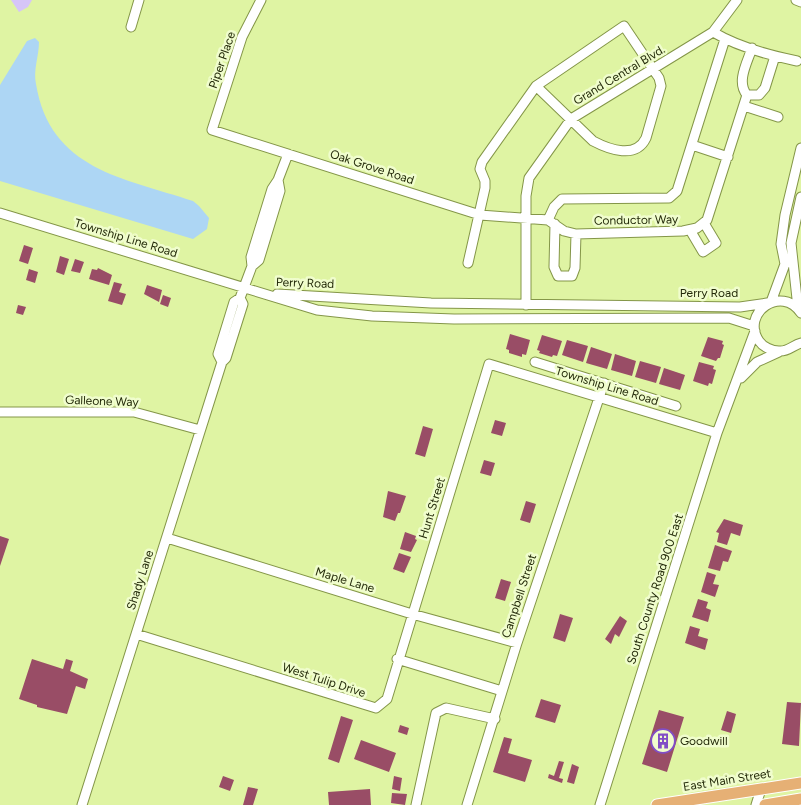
<svg xmlns="http://www.w3.org/2000/svg" width="801" height="805" font-family="Figtree,sans-serif">
	<style>
		.green { fill: #d6c5f8 }
		.water { fill: #add6f4 }
		.building { fill: #994d66 }
		.lines { fill: none; stroke-linecap: round; stroke-linejoin: round }
		.minor-casing { stroke: #849648; stroke-width: 11 }
		.major-casing { stroke: #fff; stroke-width: 13 }
		.minor { stroke: #fff; stroke-width: 9 }
		.major { stroke: #e6b075; stroke-width: 11 }
		.labels { text-anchor: middle; stroke-width: 5; stroke-linejoin: round; paint-order: stroke }
		.street-label { font-size: 12px; fill: #242b0a; stroke: #f0fdcd }
		.poi-label { font-size: 12px; fill: #242b0a; stroke: #f0fdcd; text-anchor: start }
	</style>
	<rect width="100%" height="100%" fill="#dff4a3"/>
	<path class="green" d="M11,0H32L28,7L19,12Z"/>
	<path class="water" d="M35,38L39,42C39,56 33,70 36,84C50,170 124,178 193,201L199,206L209,218L207,229L193,239L0,181V85L27,41Z"/>
	<path class="building" d="M24,245L33,248L28,264L19,261Z
		M60,256L69,259L64,275L56,272Z
		M75,259L84,262L80,273L71,271Z
		M98,268L112,275L109,285L89,279L92,269L97,270Z
		M29,269L38,272L35,283L26,280Z
		M114,282L122,284L119,292L126,294L122,305L108,301Z
		M147,285L162,290L159,302L144,294Z
		M163,295L171,298L168,307L160,304Z
		M18,305L26,307L23,315L16,313Z
		M510,334L530,340L526,355L522,354V357L509,353V350L506,349Z
		M542,335L562,341L557,356L553,355L552,357L539,353L540,351L537,350Z
		M708,337L723,341L722,344L724,345L720,358H718L716,361L701,356Z
		M567,340L588,346L583,362L562,355Z
		M591,347L612,354L607,369L586,363Z
		M615,354L636,361L632,376L611,370Z
		M640,361L661,367L656,383L635,377Z
		M699,362L714,366L713,369L716,370L712,384L709,383L708,386L693,381Z
		M664,368L685,375L680,390L659,384Z
		M495,420L506,423L502,436L491,433Z
		M423,426L433,429L425,457L415,454Z
		M484,460L495,463L491,476L480,473Z
		M388,491L406,496L400,513H398L395,521L383,517Z
		M526,501L536,504L530,523L520,520Z
		M724,519L743,525L740,536L731,533L727,545L717,542L719,533L716,532Z
		M405,532L416,536L415,539L417,540L411,552L400,549Z
		M0,536L9,539L0,566Z
		M715,545L732,551L728,562L723,561L720,571L708,568Z
		M399,553L411,557L404,573L393,569Z
		M707,572L716,575L713,584L719,585L715,597L701,592Z
		M501,579L511,582L505,601L495,598Z
		M698,599L708,602L706,608L711,610L708,622L692,617Z
		M560,614L573,618L565,642L553,638Z
		M620,616L627,621L619,637L615,634L611,644L605,639Z
		M690,626L700,629L698,636L708,639L705,650L685,643Z
		M32,659L63,669L66,659L73,661L70,671L88,679L85,689L76,686L67,714L37,707V705L19,699Z
		M541,699L561,705L555,723L535,717Z
		M787,702L801,703L799,746L782,744Z
		M659,710L684,717L667,772L642,764Z
		M727,711L736,714L731,733L721,730Z
		M341,716L353,720L339,763L328,759Z
		M400,725L409,728L407,735L398,732Z
		M504,737L512,739L508,753L532,760L525,782L493,772Z
		M361,740L396,753L389,772L354,759Z
		M559,761L564,762L559,778L563,779L562,783L548,778L549,774L554,776Z
		M572,764L579,767L574,784L567,782Z
		M223,776L234,780L230,791L219,787Z
		M394,776L402,778L400,791L392,789Z
		M248,787L258,789L253,805H243Z
		M370,789L371,805H329L328,792Z
		M392,793L407,794L405,805L391,803Z"/>
	<g class="lines">
		<g class="minor-casing">
			<path id="minor" d="M261,0L242,37L212,130L480,215L548,220L564,231L576,234L683,231L697,228L707,220L747,95
				M796,0L801,2
				M131,27L139,0
				M713,32C738,47 768,55 797,61
				M752,48C747,63 736,82 747,95H759L765,88L775,56
				M744,106L778,117
				M692,145L728,157
				M278,180L280,191L259,260L252,266L251,257L272,189L278,180L288,154
				M0,213L317,310L372,316L454,319L729,318L754,326
				M548,220L554,207L562,199L669,198L677,191L725,39
				M555,224L554,267L558,276H572L575,268L576,234
				M690,230L703,252L716,243L704,223
				M468,263L485,188V181L480,169L482,162L536,86L624,26L659,78L661,86L646,138C636,159 610,150 593,141L536,86
				M277,294L431,303L740,307L767,303
				M771,302L785,264L781,244L785,215L801,148
				M526,305V196L529,178L571,119L713,32L737,0
				M798,308L791,243L801,197
				M801,313C782,284 740,313 759,341C763,347 772,351 779,351C788,352 793,345 801,343
				M222,362L218,354L234,302L240,298L252,266
				M535,362L676,406
				M741,378L757,362L779,352
				M0,412H134L200,430
				M167,538L412,614L517,643
				M136,634L376,708L387,699L489,364L717,433
				M397,659L502,691
				M82,805L222,362L226,358L243,304L240,298
				M416,805L436,713L446,708L495,719
				M467,805L517,643L604,383
				M600,805L717,433L755,331
				M756,805L761,789"/>
		</g>
		<g class="major-casing">
			<path id="major" d="M657,805L801,783
				M765,805L801,799"/>
		</g>
		<use href="#minor" class="minor"/>
		<use href="#major" class="major"/>
	</g>
	<defs>
		<g id="building-ring" transform="scale(1.25)"><circle r="9.5" fill="#f0fdcd" stroke="#814ec6" stroke-width="1.5"/><path d="M-4-6H4V6H1V3H-1V6H-4ZM-2.5-4.3h1.7v1.8h-1.7ZM.8-4.3h1.7v1.8H.8ZM-2.5-1h1.7V.8h-1.7ZM.8-1h1.7V.8H.8Z" fill="#814ec6"/></g>
	</defs>
	<g fill-rule="evenodd">
		<use href="#building-ring" x="663" y="741"/>
	</g>
	<g class="labels">
		<g class="street-label">
			<text transform="translate(222 60) rotate(-71)" y="4">Piper Place</text>
			<text transform="translate(619 75) rotate(-31)" y="4">Grand Central Blvd.</text>
			<text transform="translate(372 167) rotate(18)" y="4">Oak Grove Road</text>
			<text transform="translate(636 220) rotate(-1)" y="4">Conductor Way</text>
			<text transform="translate(126 238) rotate(17)" y="4">Township Line Road</text>
			<text transform="translate(305 283) rotate(2)" y="4">Perry Road</text>
			<text x="709" y="297">Perry Road</text>
			<text transform="translate(607 386) rotate(17)" y="4">Township Line Road</text>
			<text transform="translate(102 401) rotate(2)" y="4">Galleone Way</text>
			<text transform="translate(432 508) rotate(-73)" y="4">Hunt Street</text>
			<text transform="translate(140 580) rotate(-72)" y="4">Shady Lane</text>
			<text transform="translate(345 580) rotate(17)" y="4">Maple Lane</text>
			<text transform="translate(655 589) rotate(-72)" y="4">South County Road 900 East</text>
			<text transform="translate(519 596) rotate(-72)" y="4">Campbell Street</text>
			<text transform="translate(324 680) rotate(18)" y="4">West Tulip Drive</text>
			<text transform="translate(727 780) rotate(-9)" y="4">East Main Street</text>
		</g>
		<g class="poi-label">
			<text x="680" y="745">Goodwill</text>
		</g>
	</g>
</svg>
